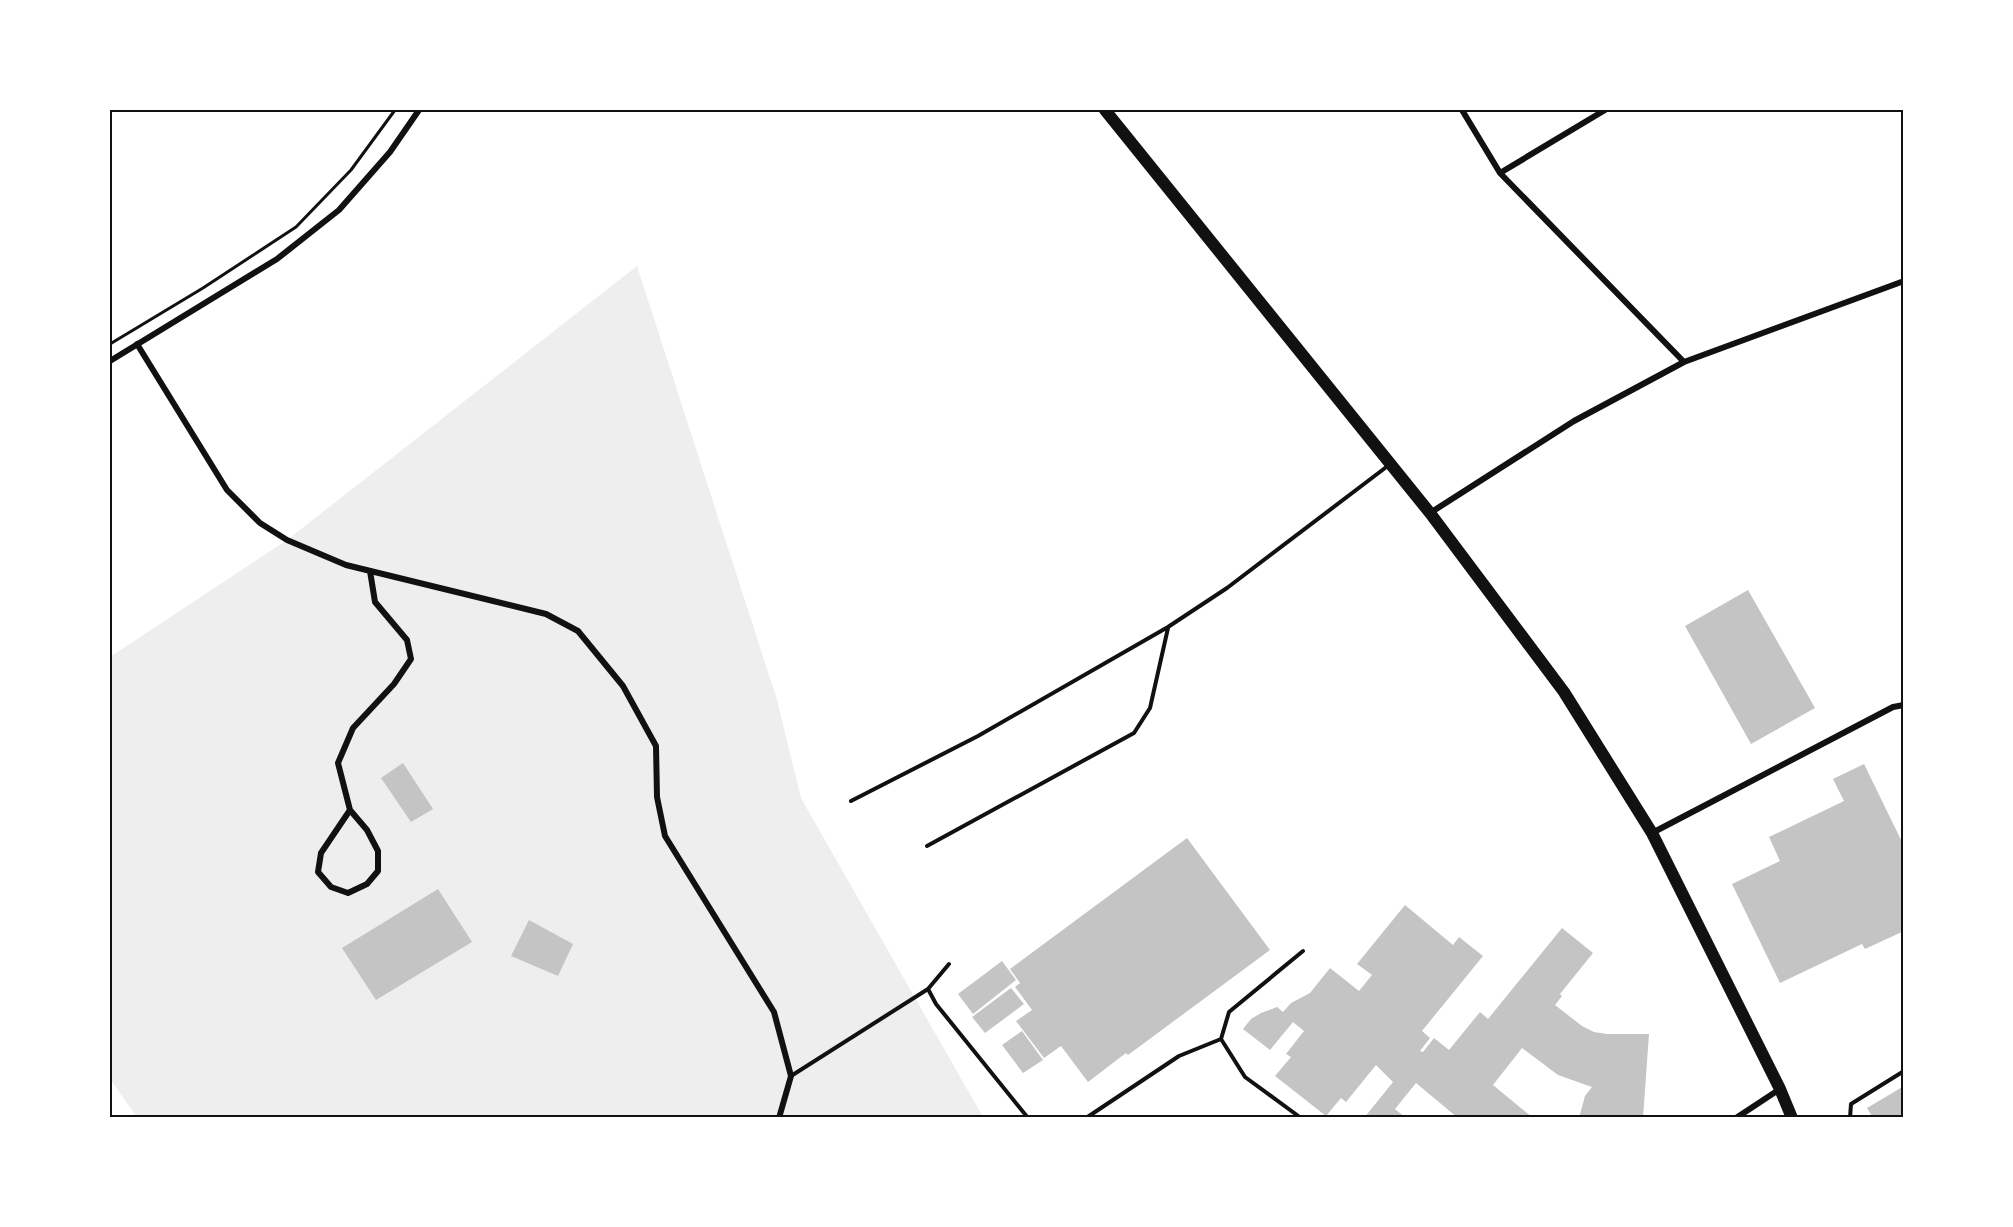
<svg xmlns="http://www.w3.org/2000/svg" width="2013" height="1227" font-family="'Fira Sans Condensed',sans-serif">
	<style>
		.green { fill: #eee }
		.building { fill: #c4c4c4 }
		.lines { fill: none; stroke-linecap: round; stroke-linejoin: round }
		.path { stroke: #111; stroke-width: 3 }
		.service { stroke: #111; stroke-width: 4 }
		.minor { stroke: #111; stroke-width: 6 }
		.secondary { stroke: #111; stroke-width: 12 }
		.neatline { fill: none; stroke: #111; stroke-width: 2 }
	</style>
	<rect width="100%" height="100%" fill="#fff"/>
	<path class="green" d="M637,266L777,700L801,798L983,1117H137L110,1079V657L287,540Z"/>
	<path class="building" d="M1748,590L1815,708L1751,744L1685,626Z
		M403,763L433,809L411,822L381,778Z
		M1864,764L1904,846V931L1865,949L1862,944L1780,983L1732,884L1780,861L1769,837L1844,801L1833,779Z
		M1187,838L1270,950L1128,1055L1126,1053L1088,1082L1061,1046L1044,1058L1016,1021L1032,1010L1015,987L1020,983L1010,969Z
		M438,889L472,942L376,1000L342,948Z
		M1405,905L1453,945L1459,937L1483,956L1422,1031L1430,1038L1420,1051L1423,1052L1434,1038L1449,1050L1480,1012L1488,1019L1562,928L1593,953L1560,994L1562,996L1555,1005L1582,1026L1594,1032L1607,1034H1649L1643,1118H1579L1585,1096L1592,1087L1558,1075L1522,1048L1493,1085L1533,1118H1458L1416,1083L1395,1109L1406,1118H1364L1393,1082L1376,1065L1346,1102L1341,1098L1326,1116L1275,1076L1291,1057L1286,1054L1304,1031L1293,1022L1270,1050L1243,1029L1251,1019L1261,1013L1277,1007L1283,1012L1291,1003L1310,993L1330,968L1359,991L1372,975L1357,964Z
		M529,920L573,944L558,976L511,956Z
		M1002,961L1016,980L973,1014L958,994Z
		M1011,988L1024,1004L985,1033L972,1017Z
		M1022,1031L1043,1060L1023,1073L1002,1045Z
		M1904,1086V1118H1873L1867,1108Z"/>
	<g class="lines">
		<path class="path" d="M110,344L203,288L296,227L351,170L395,110"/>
		<path class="service" d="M851,801L978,736L1168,627L1227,588L1389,465
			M927,846L1134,733L1150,708L1168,628
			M949,964L928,989L936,1004L1028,1118
			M791,1076L928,989
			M1086,1118L1179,1056L1221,1039
			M1301,1118L1245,1077L1221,1039L1229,1012L1303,951
			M1850,1118L1851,1104L1904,1071"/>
		<path class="minor" d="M1462,110L1500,173L1684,362
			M1500,173L1605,110
			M137,344L227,490L260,523L287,540L346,565L546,614L578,631L623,686L656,746L657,797L665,836L774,1012L791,1076L779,1118
			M110,361L277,259L339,210L390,152L419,110
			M1430,513L1574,421L1684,362L1904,281
			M350,810L367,830L378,851V871L367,884L348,893L331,887L318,872L321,853L350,810L338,763L353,728L394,684L411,659L407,640L375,602L370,571
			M1652,833L1893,707L1904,705
			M1736,1118L1780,1089"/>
		<path class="secondary" d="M1105,110L1430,513L1564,692L1652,833L1780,1089L1792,1118"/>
	</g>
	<rect width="2013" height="1227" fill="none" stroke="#ffffff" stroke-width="222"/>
	<rect x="111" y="111" width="1791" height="1005" class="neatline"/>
</svg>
